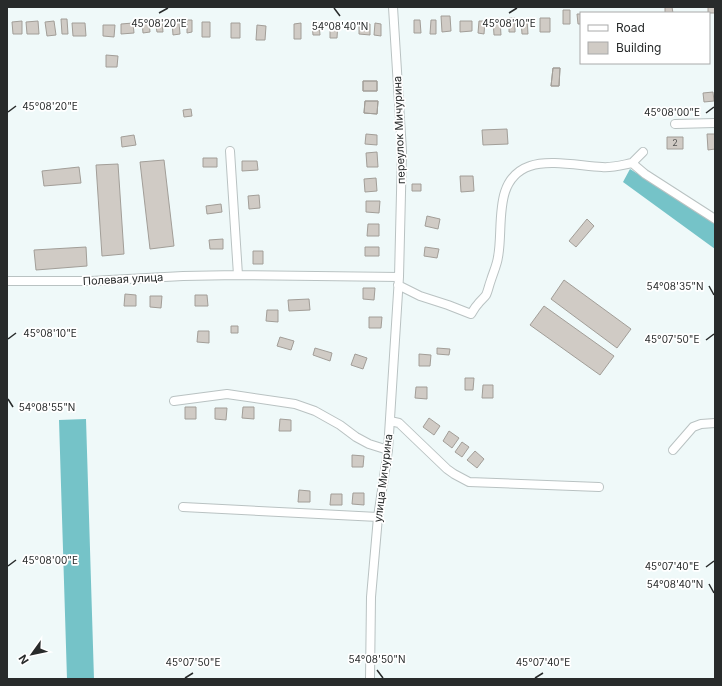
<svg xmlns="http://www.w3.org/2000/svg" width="722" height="686" font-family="Inter,sans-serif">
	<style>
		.forest { fill: #75c3c8 }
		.building { fill: #d0cbc5; stroke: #a29e98 }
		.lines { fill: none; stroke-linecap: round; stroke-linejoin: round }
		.street-casing { stroke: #b9c2c2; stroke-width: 10 }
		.street { stroke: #fff; stroke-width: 8 }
		.ticks { fill: none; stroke: #282b2b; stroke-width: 1.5 }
		.labels { text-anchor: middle; stroke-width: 3.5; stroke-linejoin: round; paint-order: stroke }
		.number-label { font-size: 9px; fill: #525352 }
		.street-label { font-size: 11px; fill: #282b2b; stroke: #fff }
		.ticks-label { font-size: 10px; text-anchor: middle; fill: #282b2b; stroke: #fff; stroke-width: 3.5; stroke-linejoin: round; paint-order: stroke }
	</style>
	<rect width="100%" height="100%" fill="#eff9f9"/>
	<path class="forest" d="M630,169L715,223V249L623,182Z
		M86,419L94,679H67L59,420Z"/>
	<path class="building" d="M665,7H672L673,13H665Z
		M708,7H715V13H708Z
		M563,10H570V24H563Z
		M577,14H581V24H578Z
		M441,16H450L451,31L442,32Z
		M509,18H515V32H509Z
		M540,18H550V32H540Z
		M61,19H67L68,34H62Z
		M527,19L528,34H522L521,20Z
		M162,20L163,32H157L155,21Z
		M187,20H192V32L187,33Z
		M414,20H420L421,33H414Z
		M431,20H436V34H430Z
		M493,20H500L501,35H494Z
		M22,21V34H13L12,22Z
		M38,21L39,34H27L26,22Z
		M54,21L56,35L47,36L45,22Z
		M460,21H472V31L460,32Z
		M479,21H485L484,34L478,33Z
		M142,22H149L150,32L143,33Z
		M172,22H179L180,34L173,35Z
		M202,22H210V37H202Z
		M338,22L337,38H330V23Z
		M72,23H85L86,36H73Z
		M133,23L134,33L121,34V24Z
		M231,23H240V38H231Z
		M301,23V39H294V24Z
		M319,23L320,35H313L312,24Z
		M375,23L381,24V36L374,35Z
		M359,24H370V35L359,34Z
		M103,25H115L114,37L103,36Z
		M257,25L266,26L265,40H256Z
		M106,55L118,56L117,67H106Z
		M553,68H560L559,86H551Z
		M553,68H560L559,86H551Z
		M363,81H377V91H363Z
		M363,81H377V91H363Z
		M713,92L714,101L704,102L703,93Z
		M365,101H378L377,114L364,113Z
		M365,101H378L377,114L364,113Z
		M191,109L192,116L184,117L183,110Z
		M507,129L508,144L483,145L482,130Z
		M366,134L377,135V145L365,144Z
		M707,134H715V149L708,150Z
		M134,135L136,145L122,147L121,137Z
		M667,137H683V149H667Z
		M377,152L378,167H367L366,153Z
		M203,158H217V167H203Z
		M164,160L174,246L150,249L140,162Z
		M242,161H257L258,170L242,171Z
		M118,164L124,254L102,256L96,165Z
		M79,167L81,183L44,186L42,171Z
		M460,176H473L474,191L461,192Z
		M376,178L377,191L365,192L364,179Z
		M412,184H421V191H412Z
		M259,195L260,208L249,209L248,196Z
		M366,201H380L379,213L366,212Z
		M221,204L222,212L207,214L206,206Z
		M427,216L440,219L438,229L425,226Z
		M587,219L594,226L576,247L569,241Z
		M368,224H379V236H367Z
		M223,239V249H210L209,240Z
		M86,247L87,266L36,270L34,250Z
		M365,247H379V256H365Z
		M425,247L439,249L437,258L424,256Z
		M253,251H263V264H253Z
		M564,280L631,329L617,348L551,299Z
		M363,288H375L374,300L363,299Z
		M125,294L136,295V306H124Z
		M195,295H207L208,306H195Z
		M150,296H162L161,308L150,307Z
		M309,299L310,310L289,311L288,300Z
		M544,306L614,356L600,375L530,325Z
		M267,310H278V322L266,321Z
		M369,317H382L381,328H369Z
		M231,326H238V333H231Z
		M198,331H209V343L197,342Z
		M280,337L294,341L291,350L277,346Z
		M315,348L332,353L330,361L313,355Z
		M437,348L450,349L449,355L437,354Z
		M355,354L367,358L363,369L351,365Z
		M419,354L431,355L430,366H419Z
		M465,378H474L473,390H465Z
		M483,385H493V398H482Z
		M416,387H427V399L415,398Z
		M185,407H196V419H185Z
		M243,407H254V419L242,418Z
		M215,408H227L226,420L215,419Z
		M429,418L440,426L434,435L423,427Z
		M280,419L291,420V431H279Z
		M449,431L459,438L452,448L443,441Z
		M462,442L469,447L462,457L455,452Z
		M475,451L484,459L477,468L467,460Z
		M352,455L364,456L363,467H352Z
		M299,490L310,491V502H298Z
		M353,493H364V505L352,504Z
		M331,494H342V505H330Z"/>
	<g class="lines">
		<g class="street-casing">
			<path id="street" d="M675,124L715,123
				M230,151L238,275
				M632,163L643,152
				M7,281H91L183,276L238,275L399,277
				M398,285L420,296L448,305L471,314C473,311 475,307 478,304C480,301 484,298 486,295C488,291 489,285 491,280C493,273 497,265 498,257C504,227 492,179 530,166C549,159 581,166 602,167C612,168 622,165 632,163L645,174L715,219
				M174,401L227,394L295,404L315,411L340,425L356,437L369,444L388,450
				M390,421L399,423L447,469L454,474L469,482L599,487
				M673,450L693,427L701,424L715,423
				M183,507L378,517
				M370,679L371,597L378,517L388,450L399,277L402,151L393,7"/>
		</g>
		<use href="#street" class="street"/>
	</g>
	<path class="ticks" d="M334,8L340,16M159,13L168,8M509,13L517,8M8,112L16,106M706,113L714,107M709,286L714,295M8,339L16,333M706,340L714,334M8,399L13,407M8,566L16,560M706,567L714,561M709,584L714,593M377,670L383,678M185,678L193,673M535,678L543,673"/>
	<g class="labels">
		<g class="number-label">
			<text x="675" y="146">2</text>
		</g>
		<g class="street-label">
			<text transform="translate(399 130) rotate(-92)" y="4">переулок Мичурина</text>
			<text transform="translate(123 279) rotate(-3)" y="4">Полевая улица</text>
			<text transform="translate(383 478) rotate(-83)" y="4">улица Мичурина</text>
		</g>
	</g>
	<g class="ticks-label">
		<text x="159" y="27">45°08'20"E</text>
		<text x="509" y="27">45°08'10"E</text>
		<text x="340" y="30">54°08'40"N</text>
		<text x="50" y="110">45°08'20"E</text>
		<text x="672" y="116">45°08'00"E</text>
		<text x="675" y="290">54°08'35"N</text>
		<text x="50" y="337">45°08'10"E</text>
		<text x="672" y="343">45°07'50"E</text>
		<text x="47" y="411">54°08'55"N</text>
		<text x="50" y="564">45°08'00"E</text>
		<text x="672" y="570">45°07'40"E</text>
		<text x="675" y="588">54°08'40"N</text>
		<text x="377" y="663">54°08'50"N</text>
		<text x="193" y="666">45°07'50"E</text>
		<text x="543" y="666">45°07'40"E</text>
	</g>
	<rect width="722" height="686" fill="none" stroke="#282b2b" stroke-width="16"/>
	<rect x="580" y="12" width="130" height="52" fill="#ffffff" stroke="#a9aaaa"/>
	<rect x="588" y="25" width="20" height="6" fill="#ffffff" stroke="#a9aaaa"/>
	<text x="616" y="32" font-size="12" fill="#282b2b">Road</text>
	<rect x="588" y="42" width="20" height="12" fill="#d0cbc5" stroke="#a9aaaa"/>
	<text x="616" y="52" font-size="12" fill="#282b2b">Building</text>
	<g transform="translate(32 654) rotate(237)" stroke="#ffffff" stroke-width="3" paint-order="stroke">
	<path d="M0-3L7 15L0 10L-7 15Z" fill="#282b2b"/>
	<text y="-6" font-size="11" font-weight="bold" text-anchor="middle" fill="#282b2b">N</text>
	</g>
</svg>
